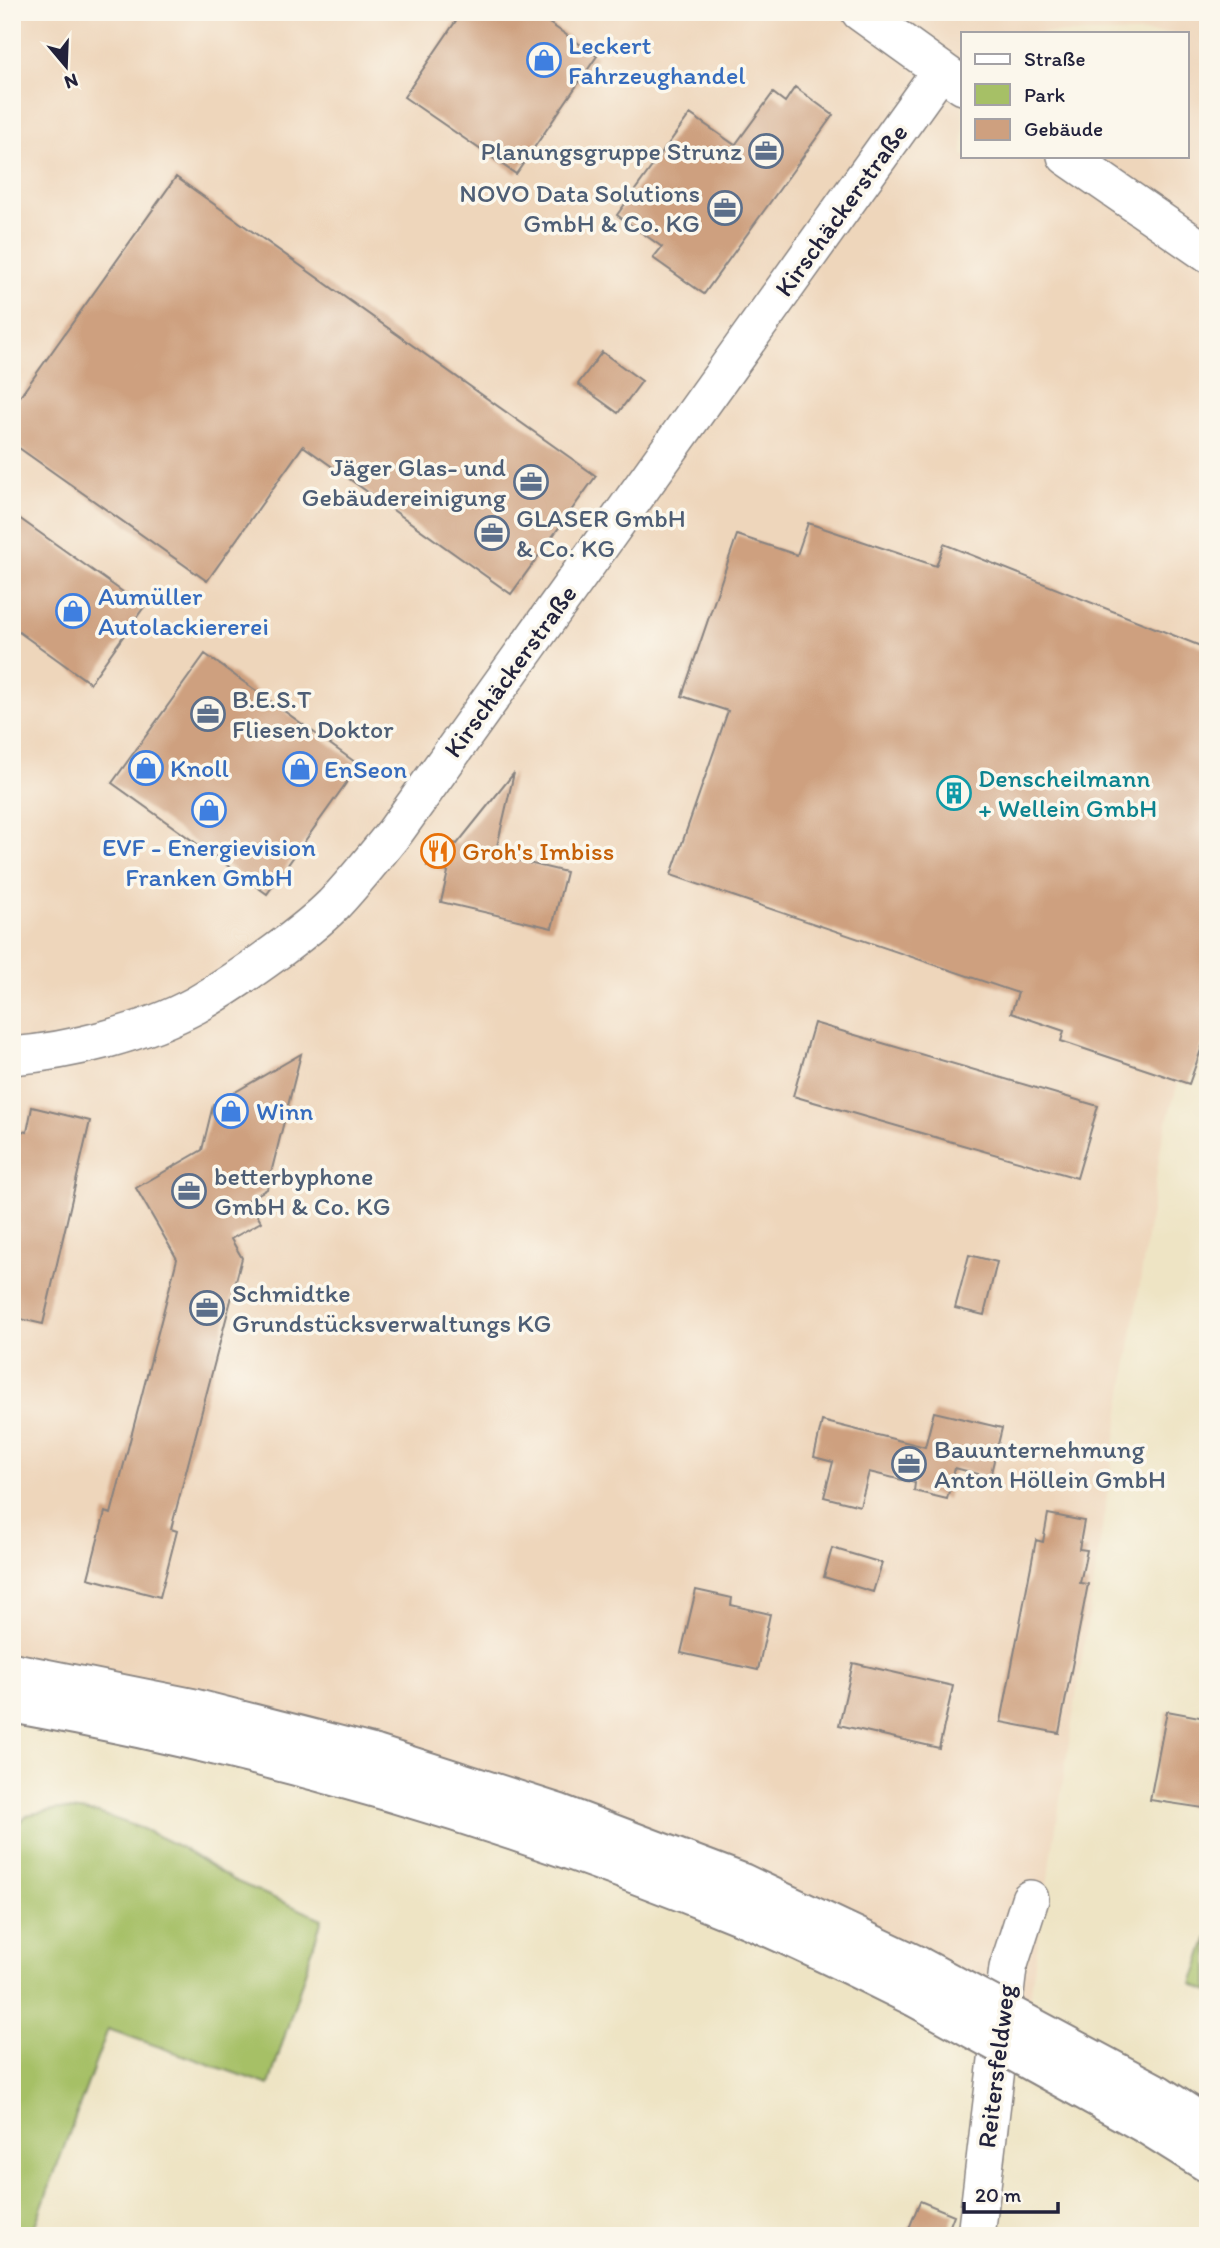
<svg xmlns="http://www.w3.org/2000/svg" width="1220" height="2248" font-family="Itim,sans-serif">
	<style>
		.built { fill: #eed6bb; fill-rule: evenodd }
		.green { fill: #a6c066; stroke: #647150; stroke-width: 2 }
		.building { fill: #cea07f }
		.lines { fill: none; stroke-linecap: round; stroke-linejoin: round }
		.street-casing { stroke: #888380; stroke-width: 40 }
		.primary-casing { stroke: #888380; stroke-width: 42 }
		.street { stroke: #fff; stroke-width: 37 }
		.primary { stroke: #fff; stroke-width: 38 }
		.primary-bridge-casing { stroke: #888380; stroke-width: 42; stroke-linecap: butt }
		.primary-bridge { stroke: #fff; stroke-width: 38 }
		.labels { text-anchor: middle; stroke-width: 7; stroke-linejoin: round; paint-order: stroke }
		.shop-label { font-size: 26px; fill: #366cbe; stroke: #fbf7ec; text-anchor: start }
		.service-label { font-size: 26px; fill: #4e5e75; stroke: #fbf7ec; text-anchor: start }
		.street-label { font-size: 26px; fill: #22223b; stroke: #fbf7ec }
		.culture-label { font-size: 26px; fill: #0d838f; stroke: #fbf7ec; text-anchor: start }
		.food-label { font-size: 26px; fill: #c56008; stroke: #fbf7ec; text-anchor: start }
	</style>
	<rect width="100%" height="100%" fill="#fbf7ec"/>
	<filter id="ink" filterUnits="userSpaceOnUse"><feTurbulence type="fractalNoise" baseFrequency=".0143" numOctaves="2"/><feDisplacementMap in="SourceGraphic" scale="14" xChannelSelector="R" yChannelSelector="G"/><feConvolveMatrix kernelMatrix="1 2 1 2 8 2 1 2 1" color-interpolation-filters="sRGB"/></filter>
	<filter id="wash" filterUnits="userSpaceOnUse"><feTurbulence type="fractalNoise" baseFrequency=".00686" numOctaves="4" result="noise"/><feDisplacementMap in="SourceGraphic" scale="28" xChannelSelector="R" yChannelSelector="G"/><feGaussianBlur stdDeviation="1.57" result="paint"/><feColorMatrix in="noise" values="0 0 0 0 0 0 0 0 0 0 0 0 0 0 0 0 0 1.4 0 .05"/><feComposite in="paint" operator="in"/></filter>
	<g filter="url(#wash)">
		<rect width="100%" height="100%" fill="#eee4c4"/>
		<path class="built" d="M12,12H1208V975L1162,1140L1021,2054L568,1835L12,1691ZM963,33H1187V156H963Z"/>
		<path class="green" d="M59,1809L98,1813L143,1829L180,1847L233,1880L322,1919L269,2085L108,2029L31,2236H12V1830L27,1815Z
			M1208,1937V1991L1192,1984Z"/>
		<g id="blocks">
			<path class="building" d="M462,12H533L597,56L516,174L404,97Z
				M795,87L833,115L704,294L653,258L662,247L617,215L690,114L735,145L773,93L785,102Z
				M176,177L596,476L511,594L303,446L207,581L12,443V408Z
				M602,352L642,381L618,413L578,384Z
				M12,513L144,607L90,683L12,627Z
				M808,523L936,566L944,544L1208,649V1030L1189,1084L1061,1041L1064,1031L1011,1013L1018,993L671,875L728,711L682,696L737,535L797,555Z
				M205,654L359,765L267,894L112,783Z
				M514,773L495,855L566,872L552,928L441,902L448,872L427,866L435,837L457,844Z
				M814,1023L1098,1106L1077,1178L793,1096Z
				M301,1054L267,1189L248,1200L261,1222L231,1239L242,1258L171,1529L177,1531L160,1597L88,1578L105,1512L111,1514L177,1259L136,1188L202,1150L213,1105Z
				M32,1107L90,1121L43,1324L12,1317V1129L27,1132Z
				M969,1255L997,1262L984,1315L955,1308Z
				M934,1412L1002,1428L990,1477L955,1468L947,1499L914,1491L915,1483L869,1472L860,1506L824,1497L833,1462L814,1457L822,1421L925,1447Z
				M1048,1514L1084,1521L1079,1549L1087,1550L1080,1583L1088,1584L1059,1733L1001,1722L1036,1540L1043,1542Z
				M832,1548L882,1563L873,1592L824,1577Z
				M696,1590L732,1598L731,1605L770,1614L758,1670L681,1653Z
				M853,1663L953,1686L939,1748L839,1725Z
				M1167,1711L1205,1718L1204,1724L1208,1725V1794L1203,1808L1150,1800Z
				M920,2201L954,2215L946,2236H906Z"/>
		</g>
	</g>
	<g filter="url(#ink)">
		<use href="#blocks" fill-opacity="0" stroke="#888380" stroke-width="2"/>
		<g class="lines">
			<g class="street-casing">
				<path id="street" d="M860,12L963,86
					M1066,156L1208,254
					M12,1056C71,1051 144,1033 196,1005C224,989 250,971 276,952C295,938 316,922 333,905C355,882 375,856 395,832L941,70
					M976,2236L1008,1968L1030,1899"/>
			</g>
			<g class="primary-casing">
				<path id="primary" d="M12,1672L192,1708L376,1755L557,1813L742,1883L918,1966
					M12,1703C264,1748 511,1820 747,1918C805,1942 860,1970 915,1997
					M1157,2094L1208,2127
					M1144,2123L1208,2163"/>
			</g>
			<use href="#street" class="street"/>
			<use href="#primary" class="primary"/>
			<g class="primary-bridge-casing">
				<path id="primary-bridge" d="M918,1966L1157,2094
					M915,1997L1144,2123"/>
			</g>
			<use href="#primary-bridge" class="primary-bridge"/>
		</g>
	</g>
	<defs>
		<g id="shop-ring" transform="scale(1.75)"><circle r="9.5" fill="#fbf7ec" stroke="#3f7fe0" stroke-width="1.5"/><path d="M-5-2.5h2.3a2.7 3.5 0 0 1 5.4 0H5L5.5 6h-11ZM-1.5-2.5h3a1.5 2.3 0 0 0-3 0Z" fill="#3f7fe0"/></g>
		<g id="office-ring" transform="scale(1.75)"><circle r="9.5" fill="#fbf7ec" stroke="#5c6f8a" stroke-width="1.5"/><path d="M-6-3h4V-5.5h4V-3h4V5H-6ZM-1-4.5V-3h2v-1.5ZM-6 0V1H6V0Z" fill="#5c6f8a"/></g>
		<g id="building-ring" transform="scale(1.75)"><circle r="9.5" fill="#fbf7ec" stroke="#0f9aa8" stroke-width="1.5"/><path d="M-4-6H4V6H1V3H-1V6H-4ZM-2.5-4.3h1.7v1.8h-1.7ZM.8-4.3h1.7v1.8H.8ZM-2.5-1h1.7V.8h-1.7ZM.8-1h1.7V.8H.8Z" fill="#0f9aa8"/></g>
		<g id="restaurant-ring" transform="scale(1.75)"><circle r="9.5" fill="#fbf7ec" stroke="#e8710a" stroke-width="1.5"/><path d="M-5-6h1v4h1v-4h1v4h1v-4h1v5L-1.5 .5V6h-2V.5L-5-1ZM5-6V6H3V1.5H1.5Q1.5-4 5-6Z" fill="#e8710a"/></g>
	</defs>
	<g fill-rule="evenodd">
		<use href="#shop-ring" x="544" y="60"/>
		<use href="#office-ring" x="766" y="151"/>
		<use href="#office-ring" x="725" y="208"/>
		<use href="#office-ring" x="531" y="482"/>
		<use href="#office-ring" x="492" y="533"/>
		<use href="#shop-ring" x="73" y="611"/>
		<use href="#office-ring" x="208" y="714"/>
		<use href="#shop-ring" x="146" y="768"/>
		<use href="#shop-ring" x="300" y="769"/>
		<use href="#building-ring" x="954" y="793"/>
		<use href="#shop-ring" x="209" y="810"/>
		<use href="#restaurant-ring" x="438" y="851"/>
		<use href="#shop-ring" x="231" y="1111"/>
		<use href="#office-ring" x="189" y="1191"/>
		<use href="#office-ring" x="207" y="1308"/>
		<use href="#office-ring" x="909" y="1464"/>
	</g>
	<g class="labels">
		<g class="shop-label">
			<text x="568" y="54">Leckert<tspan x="568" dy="30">Fahrzeughandel</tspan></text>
			<text x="98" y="605">Aumüller<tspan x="98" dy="30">Autolackiererei</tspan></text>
			<text x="170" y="777">Knoll</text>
			<text x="324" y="778">EnSeon</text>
			<text x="209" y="856" text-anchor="middle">EVF - Energievision<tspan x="209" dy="30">Franken GmbH</tspan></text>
			<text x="256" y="1120">Winn</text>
		</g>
		<g class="service-label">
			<text x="742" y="160" text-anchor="end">Planungsgruppe Strunz</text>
			<text x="700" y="202" text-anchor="end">NOVO Data Solutions<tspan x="700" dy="30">GmbH &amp; Co. KG</tspan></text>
			<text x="506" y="476" text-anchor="end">Jäger Glas- und<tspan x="506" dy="30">Gebäudereinigung</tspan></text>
			<text x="516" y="527">GLASER GmbH<tspan x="516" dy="30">&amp; Co. KG</tspan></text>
			<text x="232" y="708">B.E.S.T<tspan x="232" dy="30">Fliesen Doktor</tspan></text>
			<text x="214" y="1185">betterbyphone<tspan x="214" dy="30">GmbH &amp; Co. KG</tspan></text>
			<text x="232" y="1302">Schmidtke<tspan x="232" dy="30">Grundstücksverwaltungs KG</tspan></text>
			<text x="934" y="1458">Bauunternehmung<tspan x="934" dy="30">Anton Höllein GmbH</tspan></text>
		</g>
		<g class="street-label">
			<text transform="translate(841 210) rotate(-54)" y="9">Kirschäckerstraße</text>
			<text transform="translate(510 671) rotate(-54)" y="9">Kirschäckerstraße</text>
			<text transform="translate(996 2066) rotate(-83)" y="9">Reitersfeldweg</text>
		</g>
		<g class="culture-label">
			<text x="978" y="787">Denscheilmann<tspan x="978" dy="30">+ Wellein GmbH</tspan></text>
		</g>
		<g class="food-label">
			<text x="462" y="860">Groh's Imbiss</text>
		</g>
	</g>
	<rect width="1220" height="2248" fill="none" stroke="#fbf7ec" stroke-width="42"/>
	<rect x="961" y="32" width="228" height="126" fill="#fbf7ec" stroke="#a4a2a5" stroke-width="2"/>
	<rect x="975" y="54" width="35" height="10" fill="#ffffff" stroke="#a4a2a5" stroke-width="2"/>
	<text x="1024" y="66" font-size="21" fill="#22223b">Straße</text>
	<rect x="975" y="84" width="35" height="21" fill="#a6c066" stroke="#a4a2a5" stroke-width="2"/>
	<text x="1024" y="102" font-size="21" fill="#22223b">Park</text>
	<rect x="975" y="119" width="35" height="21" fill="#cea07f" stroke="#a4a2a5" stroke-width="2"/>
	<text x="1024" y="136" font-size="21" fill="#22223b">Gebäude</text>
	<g transform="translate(66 66) rotate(161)" stroke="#fbf7ec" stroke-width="5" paint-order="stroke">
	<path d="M0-5L12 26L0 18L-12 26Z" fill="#22223b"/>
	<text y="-10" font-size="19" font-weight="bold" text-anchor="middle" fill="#22223b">N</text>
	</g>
	<path d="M964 2202v10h94v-10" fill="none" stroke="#22223b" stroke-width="3.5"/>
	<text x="975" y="2202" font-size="21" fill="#22223b" stroke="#fbf7ec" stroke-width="5" paint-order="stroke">20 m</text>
</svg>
